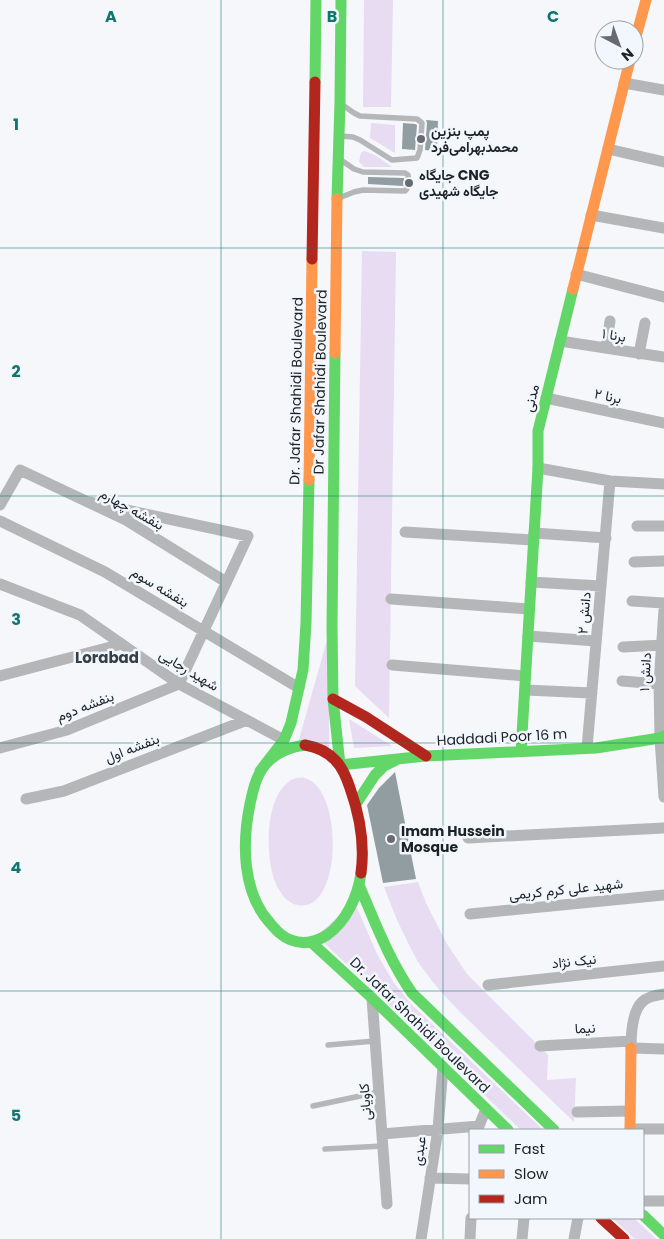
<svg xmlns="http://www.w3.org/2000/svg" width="664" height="1239" font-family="Poppins,Vazirmatn,sans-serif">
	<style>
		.green { fill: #e7dcf2 }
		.building { fill: #919da0 }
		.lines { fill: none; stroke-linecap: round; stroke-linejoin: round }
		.lane { stroke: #b4b6b8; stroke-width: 5.5 }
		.street { stroke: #b4b6b8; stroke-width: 11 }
		.fast { stroke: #63d668; stroke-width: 11 }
		.slow { stroke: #ff974d; stroke-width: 11 }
		.jam { stroke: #b3261e; stroke-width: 11 }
		.grid { fill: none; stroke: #0f766e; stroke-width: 1; stroke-opacity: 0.55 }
		.poi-dot { fill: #686c70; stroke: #f2f7fd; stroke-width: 2 }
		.labels { text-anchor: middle; stroke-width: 5; stroke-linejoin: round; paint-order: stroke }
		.poi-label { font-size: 14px; font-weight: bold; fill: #1c2126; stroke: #f2f7fd; text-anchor: start }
		.street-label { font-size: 14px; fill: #1c2126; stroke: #f2f7fd }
		.neighbourhood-label { font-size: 15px; font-weight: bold; fill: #343f4a; stroke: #f2f7fd }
		.grid-label { font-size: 16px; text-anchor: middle; font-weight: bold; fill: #0f766e; stroke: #f2f7fd; stroke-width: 5; stroke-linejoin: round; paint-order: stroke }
	</style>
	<rect width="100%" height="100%" fill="#f5f7fa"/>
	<path class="green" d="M364,0H393L391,107H363Z
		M371,123L395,125V153L370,138Z
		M364,151C374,153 384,161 392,167H364L359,162L361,153Z
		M362,251L396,252L389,718L355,686Z
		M329,633V753L296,750Z
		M349,719L392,746L354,748Z
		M297,778C299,778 302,777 304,778C344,786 343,915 297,905C286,902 281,894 276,884C265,860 264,797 290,781C292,779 294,779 297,778Z
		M418,882L426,903L447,944L467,974L548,1055L547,1080L576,1078L574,1122L461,1013L443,994L432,981L418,962L410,947L397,920L384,887Z
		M354,901L377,954L394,983L411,1004L543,1130H521L317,936Z
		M612,1218H634L656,1239H635Z"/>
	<path class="building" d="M426,120L438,121L437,151L425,150L427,123Z
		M403,123L415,124L417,125L415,150L402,149Z
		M368,177L404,178V184L403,186L368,184Z
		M395,772L416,879L383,883L367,805L379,788Z"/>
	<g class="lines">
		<path class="lane" d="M341,136L353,137L360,140L392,160L417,158L420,150L422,123L417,119L360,116L354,113L344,106
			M339,198L354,192L363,190L405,191C410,186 409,181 408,175L405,173L363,172L354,169L341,160
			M328,1045L375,1041
			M313,1106L379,1092
			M325,1149L383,1146"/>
		<path class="street" d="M624,83L664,90
			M608,149L664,162
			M591,215L664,228
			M576,274L664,297
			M560,341L664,357
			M606,348L610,321
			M639,354L645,323
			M546,398L664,423
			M538,468L610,481L664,484
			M0,505L20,470L126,520L226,582
			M0,521L105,572L299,688
			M637,526H664
			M405,532L533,540
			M534,533L606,538
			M634,562L664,561
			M531,582L601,586
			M0,584L80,615L179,684L284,740
			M391,599L529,609
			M632,601L664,603
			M664,609L659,684L660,738L664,797
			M528,636L596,641
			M623,647L664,645
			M392,665L525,676
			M0,676L122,644
			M622,681L659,684
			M525,690L592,693
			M0,748L67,730L179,684L248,536L89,502
			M587,748L610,481
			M26,799L64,791L247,720
			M468,838L664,828
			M470,914L664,895
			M488,985L664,966
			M664,994C657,995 647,997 642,1002C632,1012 631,1035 631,1048L664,1049
			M372,998L387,1204
			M540,1046L631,1041
			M577,1112L630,1111
			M630,1129H664
			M382,1134L479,1126L486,1109
			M430,1178L470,1179
			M643,1201H664
			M421,1239L438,1129L443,1067
			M470,1239L471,1218
			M522,1239L524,1218
			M574,1239L578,1218"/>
		<path class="fast" d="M315,82L316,0
			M337,199L340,102L341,0
			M335,353L332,626L333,699L340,765
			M305,745C290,747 275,753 265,765C256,776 253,790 250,804C242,843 242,892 270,923C276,930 282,937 291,940C303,945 316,942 327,935C346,922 358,896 361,873
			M521,751L538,468V431L573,289
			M340,765L426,756L596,748L660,738L664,736
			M260,771L284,740L291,723L303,670L306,623L309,480
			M356,804L375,775L384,766L396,760
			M359,885C375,922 389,960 412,993L554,1130
			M311,942L372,998L508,1130
			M643,1215L664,1235"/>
		<path class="slow" d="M634,44L646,0
			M573,289L630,60
			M335,353L337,199
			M309,480L312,259
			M630,1130L631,1048"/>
		<path class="jam" d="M312,259L315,82
			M333,699L366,717L426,756
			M305,745C317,747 328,752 336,761C343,768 347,779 350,788C360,816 365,844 361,873
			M601,1218L624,1239"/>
	</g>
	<path class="grid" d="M221,0V1239M443,0V1239M0,248H664M0,496H664M0,743H664M0,991H664"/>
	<g class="poi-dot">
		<circle cx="421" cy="139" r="5"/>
		<circle cx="409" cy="183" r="5"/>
		<circle cx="391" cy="839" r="5"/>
	</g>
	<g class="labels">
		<g class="poi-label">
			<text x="431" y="136">پمپ بنزین<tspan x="431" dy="16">محمد‌بهرامی‌فرد</tspan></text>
			<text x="419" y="180">جایگاه CNG<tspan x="419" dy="16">جایگاه شهیدی</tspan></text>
			<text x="401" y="836">Imam Hussein<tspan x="401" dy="16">Mosque</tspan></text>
		</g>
		<g class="street-label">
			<text transform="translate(614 335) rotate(9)" y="5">برنا ۱</text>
			<text transform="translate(320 382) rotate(-89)" y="5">Dr Jafar Shahidi Boulevard</text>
			<text transform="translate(296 391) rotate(-89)" y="5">Dr. Jafar Shahidi Boulevard</text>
			<text transform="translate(608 396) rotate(12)" y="5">برنا ۲</text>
			<text transform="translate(531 398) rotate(-76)" y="5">مدنی</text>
			<text transform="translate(132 509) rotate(29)" y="5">بنفشه چهارم</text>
			<text transform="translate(160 587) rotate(31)" y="5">بنفشه سوم</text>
			<text transform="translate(584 613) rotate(-85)" y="5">دانش ۲</text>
			<text transform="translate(189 670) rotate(31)" y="5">شهید رجایی</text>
			<text transform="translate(645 672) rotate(-87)" y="5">دانش ۱</text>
			<text transform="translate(85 706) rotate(-21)" y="5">بنفشه دوم</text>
			<text transform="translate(502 737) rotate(-3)" y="5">Haddadi Poor 16 m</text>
			<text transform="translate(132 748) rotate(-21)" y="5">بنفشه اول</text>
			<text transform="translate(566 889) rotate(-6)" y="5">شهید علی کرم کریمی</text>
			<text transform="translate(574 961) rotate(-6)" y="5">نیک نژاد</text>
			<text transform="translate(420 1025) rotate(44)" y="5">Dr. Jafar Shahidi Boulevard</text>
			<text transform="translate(585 1028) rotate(-3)" y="5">نیما</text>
			<text transform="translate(365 1102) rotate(-94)" y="5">کاویانی</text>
			<text transform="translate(419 1151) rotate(-82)" y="5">عبدی</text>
		</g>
		<g class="neighbourhood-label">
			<text x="107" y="663">Lorabad</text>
		</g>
	</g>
	<g class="grid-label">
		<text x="111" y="22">A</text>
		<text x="332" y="22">B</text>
		<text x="553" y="22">C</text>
		<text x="16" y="130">1</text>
		<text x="16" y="377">2</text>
		<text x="16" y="625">3</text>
		<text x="16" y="873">4</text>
		<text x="16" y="1121">5</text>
	</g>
	<rect x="469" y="1129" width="175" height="90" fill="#f2f7fd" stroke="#9ca1a7"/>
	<rect x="479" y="1145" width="25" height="8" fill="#63d668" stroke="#9ca1a7"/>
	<text x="514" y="1154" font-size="15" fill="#1c2126">Fast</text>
	<rect x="479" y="1170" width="25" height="8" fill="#ff974d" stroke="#9ca1a7"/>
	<text x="514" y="1179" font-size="15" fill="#1c2126">Slow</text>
	<rect x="479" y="1195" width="25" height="8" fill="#b3261e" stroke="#9ca1a7"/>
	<text x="514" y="1204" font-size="15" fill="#1c2126">Jam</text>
	<g transform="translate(619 45) rotate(139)"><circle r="24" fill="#f2f7fd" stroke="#9ca1a7"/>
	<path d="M0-4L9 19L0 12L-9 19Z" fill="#686c70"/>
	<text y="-8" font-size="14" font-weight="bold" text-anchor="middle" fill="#1c2126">N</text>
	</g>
</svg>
